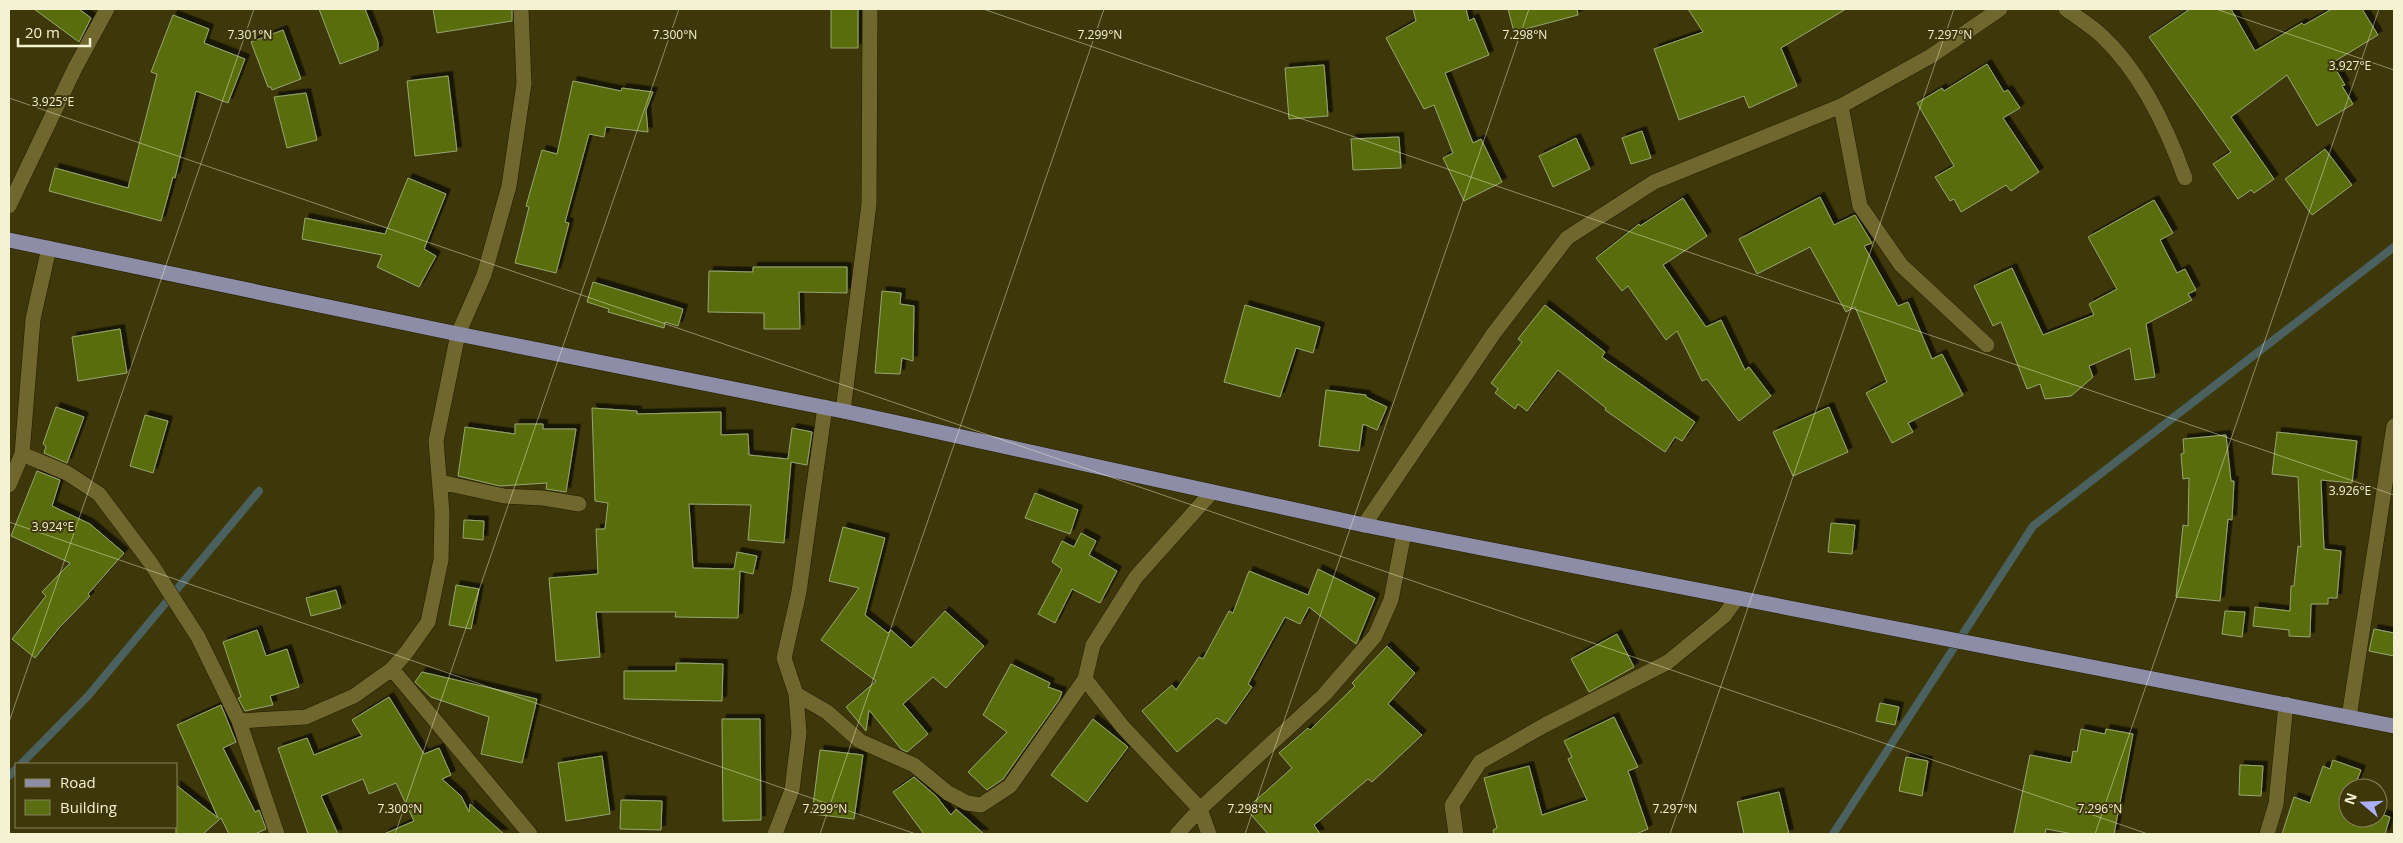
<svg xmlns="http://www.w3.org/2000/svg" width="2403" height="843" font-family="'Open Sans',sans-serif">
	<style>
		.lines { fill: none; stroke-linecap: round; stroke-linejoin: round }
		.stream { stroke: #4a6160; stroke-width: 8 }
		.building { fill: #5a6d11; stroke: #96a66f; filter: url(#shadow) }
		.minor-casing { stroke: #221e01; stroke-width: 16 }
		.major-casing { stroke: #221e01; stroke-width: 16 }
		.minor { stroke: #6f672e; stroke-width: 15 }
		.major { stroke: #8e8da8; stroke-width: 15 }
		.ticks { fill: none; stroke: #f5f2d4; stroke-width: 1; stroke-opacity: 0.45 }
		.ticks-label { font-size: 12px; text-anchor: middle; fill: #f5f2d4; stroke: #3d370a; stroke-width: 4; stroke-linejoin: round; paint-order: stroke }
	</style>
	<defs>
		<filter id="shadow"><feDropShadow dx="4.5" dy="-4.5" stdDeviation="0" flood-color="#0009"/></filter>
	</defs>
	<rect width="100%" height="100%" fill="#3d370a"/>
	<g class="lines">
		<path class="stream" d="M21,764L88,696L259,491
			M9,776L16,769
			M1833,834L2033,526L2394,247"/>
	</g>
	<path class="building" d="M34,9H79L91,18L79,42Z
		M319,9H365L378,42V50L340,64Z
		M433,9H512V21L437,33Z
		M831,9H858V48H831Z
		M1413,9H1466L1469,21L1474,18L1489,55L1445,73L1473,143L1481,139L1502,182L1464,201L1443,158L1453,153L1434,105L1424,109L1386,38L1416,21Z
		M1508,9H1577L1578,15L1514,32Z
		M1688,9H1846L1781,48L1797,86L1749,108L1744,96L1679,120L1654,49L1703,32Z
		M2190,9H2231L2255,51L2302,23L2304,25L2332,9H2362L2378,35L2332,63L2345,85L2342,86L2353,104L2317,126L2287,75L2231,117L2274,179L2254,193L2251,190L2238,199L2213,164L2231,152L2149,37Z
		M173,15L209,29L204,43L245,59L228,103L196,91L175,178L173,177L161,221L49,191L55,168L128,188L157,74L151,72Z
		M283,30L301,79L272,90L271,87H268L251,42Z
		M1987,64L2004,92L2008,90L2020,108L2003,118L2039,172L2011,191L2006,185L1961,212L1954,199L1950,201L1935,177L1954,166L1917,103L1942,88L1944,91Z
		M1324,65L1328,116L1289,119L1285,68Z
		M448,76L457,151L415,156L407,81Z
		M573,81L621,91L622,88L653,92L646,110L648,132L606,127L604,137L589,134L565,222L569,223L556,273L515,263L529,207L526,206L542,150L557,154Z
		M306,93L317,140L287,148L274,97Z
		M1642,131L1651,158L1631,164L1622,138Z
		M1399,137L1401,168L1353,170L1351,139Z
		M1576,138L1590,169L1553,187L1539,156Z
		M2325,149L2352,185L2312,215L2285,179Z
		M408,178L446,194L424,249L436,256L419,287L377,267L382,255L302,239L305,218L385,234Z
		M1820,197L1834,225L1855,215L1872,243L1864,246L1898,306L1908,302L1932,359L1942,354L1963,395L1908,423L1913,432L1892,443L1866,393L1887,382L1855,307L1846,312L1810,247L1757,274L1739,239Z
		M1683,198L1707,236L1663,265L1706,327L1721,320L1745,370L1749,367L1771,396L1739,421L1707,379L1702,381L1677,331L1666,340L1628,286L1622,291L1596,258L1639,224L1640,226Z
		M2154,200L2173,233L2160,240L2177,273L2185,269L2196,290L2188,294L2192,300L2146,324L2155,377L2135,380L2130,348L2089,366L2093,377L2071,396L2045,399L2040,384L2027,389L2001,322L1993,326L1974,286L2012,268L2043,335L2094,315L2089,304L2117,289L2088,237Z
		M753,267H847V293L799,292L800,329H764V313L708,312L709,271L753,272Z
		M593,282L683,309L678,326L665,322L664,328L608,312L609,309L587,302Z
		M882,291L901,293L900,304L914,306L913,361L902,358L900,374L875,373Z
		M1245,305L1320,327L1313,353L1296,348L1280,397L1224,382Z
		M1545,305L1605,352L1602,357L1695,422L1682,441L1675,437L1665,452L1605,410L1606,408L1558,370L1527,411L1518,404L1515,409L1495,393L1498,389L1491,383L1522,342L1518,339Z
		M120,329L127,373L78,381L72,337Z
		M1326,390L1366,395V397L1387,407L1377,430L1363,424L1359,451L1319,446Z
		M56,407L84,417L67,463L44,453L46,446L43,444Z
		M1829,407L1848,452L1793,476L1773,432Z
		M592,408L637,411V414L721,412V435L748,434L749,455L788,459L792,428L812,432L807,465L791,462L784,543L748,540L751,505L689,504L693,568L734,569L737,552L757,556L753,574L740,571L738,618L675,617L676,612H596L600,657L556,661L549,578L598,574L596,529H605L608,503L595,501Z
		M145,415L168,421L153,473L130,466Z
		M515,424H543V429H576L566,492L546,489L547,483L500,486L458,476L465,427L515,434Z
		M2277,432L2357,441L2352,483L2321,480L2324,549L2341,551L2337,598H2328V604H2311L2310,637L2289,636V630L2253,626L2255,607L2290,611L2291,586H2294L2298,546L2301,547L2298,477L2272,474Z
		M2226,435L2231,481H2234L2232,520L2228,519L2220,601L2176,597L2183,525L2188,526L2189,478L2183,479L2181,454L2184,453L2183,439Z
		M37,471L60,480L52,506L90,524L124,553L88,594L90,596L59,628L35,658L12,639L46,596L42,592L70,563L11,536Z
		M1035,493L1078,510L1070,534L1025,518Z
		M464,520L484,521L483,540L463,538Z
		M1831,523L1855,525L1852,554L1828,552Z
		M843,527L885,538L865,615L888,633L891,630L911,648L945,611L984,646L946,688L933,677L903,704L928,734L907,752L901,749L869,710L866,731L846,707L876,681L821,640L859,588L829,581Z
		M1081,533L1096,541L1089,555L1117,571L1100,603L1072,589L1055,623L1038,614L1062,569L1052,562L1062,541L1074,547Z
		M1318,569L1375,598L1357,642L1356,644L1309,607L1300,624L1285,617L1248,684L1252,687L1226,724L1217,718L1177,752L1142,711L1172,685L1176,690L1199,657L1203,659L1229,611L1233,613L1249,571L1308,595Z
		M456,585L479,589L471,629L449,625Z
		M336,590L341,608L311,616L306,598Z
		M2225,611L2245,612L2242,637L2222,634Z
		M2374,629L2394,633V656L2369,651Z
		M257,630L266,656L287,649L299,687L270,696L273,705L245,711L238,698L241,697L223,642Z
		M1617,634L1634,667L1589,692L1571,659Z
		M1387,646L1415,673L1388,704L1422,735L1372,782L1368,779L1314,825L1320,834H1268L1246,809L1292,768L1279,753L1308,728L1310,730L1355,686L1352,683Z
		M676,663L723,664L722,701L624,699V671H676Z
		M1011,664L1050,683L1048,687L1062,692L1059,700L1003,779L987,790L968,772L1007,732L983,715Z
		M422,672L537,699L522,763L481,754L489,717L431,697L415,682Z
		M389,697L424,754L439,748L451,775L442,779L461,796L469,812L470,804L504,834H384L414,821L396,783L369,794L363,779L321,796L338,834H308L278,748L307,738L314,755L362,736L352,720Z
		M1880,703L1899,707L1895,725L1876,721Z
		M221,705L236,742L223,748L255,812L259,810L266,829L255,834H229L221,818L203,834H176V785L218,818L177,725Z
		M1614,717L1638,767L1628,771L1648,829L1636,834H1494L1493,830L1497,828L1484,778L1529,766L1542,815L1587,800L1568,759L1572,757L1564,741Z
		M722,719H760L761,820L723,821Z
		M1093,719L1128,747L1087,802L1051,775Z
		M2081,729L2105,734L2106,729L2133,734L2114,834H2073L2046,829L2045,834H2014L2030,755L2071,763L2073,751L2077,752Z
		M820,750L863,755L854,819L812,814Z
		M602,756L610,814L566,821L558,763Z
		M1906,757L1928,761L1922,796L1899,791Z
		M2333,760L2361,770L2354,788H2348V818H2378V813L2390,817L2385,834H2282L2294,797L2310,803L2323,766L2330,769Z
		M2240,765L2263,766L2261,796L2239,795Z
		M914,777L936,796L951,815L956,809L984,834H924L893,792Z
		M1779,792L1789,834H1744L1737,802Z
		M621,800L662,801L661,830L620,829Z"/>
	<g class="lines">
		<g class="minor-casing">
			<path id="minor" d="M2066,9C2078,18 2092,26 2103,37C2142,74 2167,128 2185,178
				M1841,106L1860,206L1901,265L1987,345
				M9,206L75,68L107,9
				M843,411L869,204L870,9
				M22,454L67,473L99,494L150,562L198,637L239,721L277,834
				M440,482L504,496L543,498L579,504
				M9,485L22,454L33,319L49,248
				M1364,525L1494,333L1567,238L1654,182L1841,106L1931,56L2000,9
				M392,669L530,834
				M796,694L827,712L860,741L914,765L948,793L967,803L981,805L1010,786L1085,679
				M2349,717L2394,426
				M239,721L306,717L354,696L392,669L406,653L428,622L441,560L442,512L436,441L458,334L484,275L509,186L524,84L521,9
				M775,834L792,790L799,733L796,694L784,658L799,592L825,407
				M1177,834L1200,809L1324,695L1375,636L1391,600L1404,533
				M1209,834L1200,809L1122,726L1085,679L1093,645L1136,577L1212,492
				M1456,834L1452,805L1480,762L1545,725L1668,662L1724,616L1737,598
				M2267,834L2276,804L2286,704"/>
		</g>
		<g class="major-casing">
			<path id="major" d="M9,240L458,334L843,411L1364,525L2394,726"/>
		</g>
		<use href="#minor" class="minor"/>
		<use href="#major" class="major"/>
	</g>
	<path class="ticks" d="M983,9L2394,495M2216,9L2394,70M9,98L2148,834M9,522L916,834M9,722L254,9M395,834L679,9M820,834L1104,9M1245,834L1529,9M1670,834L1954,9M2095,834L2379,9"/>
	<g class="ticks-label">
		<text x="250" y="39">7.301°N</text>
		<text x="675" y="39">7.300°N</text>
		<text x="1100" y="39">7.299°N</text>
		<text x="1525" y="39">7.298°N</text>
		<text x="1950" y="39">7.297°N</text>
		<text x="2350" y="70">3.927°E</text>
		<text x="53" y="106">3.925°E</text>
		<text x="2350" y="495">3.926°E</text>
		<text x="53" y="531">3.924°E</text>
		<text x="400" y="813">7.300°N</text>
		<text x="825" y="813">7.299°N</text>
		<text x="1250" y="813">7.298°N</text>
		<text x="1675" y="813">7.297°N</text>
		<text x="2100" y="813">7.296°N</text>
	</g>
	<rect width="2403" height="843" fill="none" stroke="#f5f2d4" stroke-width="20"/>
	<rect x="15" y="763" width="162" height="65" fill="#3d370a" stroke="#87825b"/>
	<rect x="25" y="779" width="25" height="8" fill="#8e8da8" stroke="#87825b"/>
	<text x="60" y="788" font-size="15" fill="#f5f2d4">Road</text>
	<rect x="25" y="800" width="25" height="15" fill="#5a6d11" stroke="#87825b"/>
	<text x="60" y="813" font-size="15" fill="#f5f2d4">Building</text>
	<g transform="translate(2363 803) rotate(289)"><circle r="24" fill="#3d370a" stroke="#87825b"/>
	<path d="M0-4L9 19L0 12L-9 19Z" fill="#acaffb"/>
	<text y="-8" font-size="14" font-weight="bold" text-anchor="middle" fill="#f5f2d4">N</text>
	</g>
	<path d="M18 38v8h72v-8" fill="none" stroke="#f5f2d4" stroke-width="2.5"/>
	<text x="25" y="38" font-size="15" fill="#f5f2d4" stroke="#3d370a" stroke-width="4" paint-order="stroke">20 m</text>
</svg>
